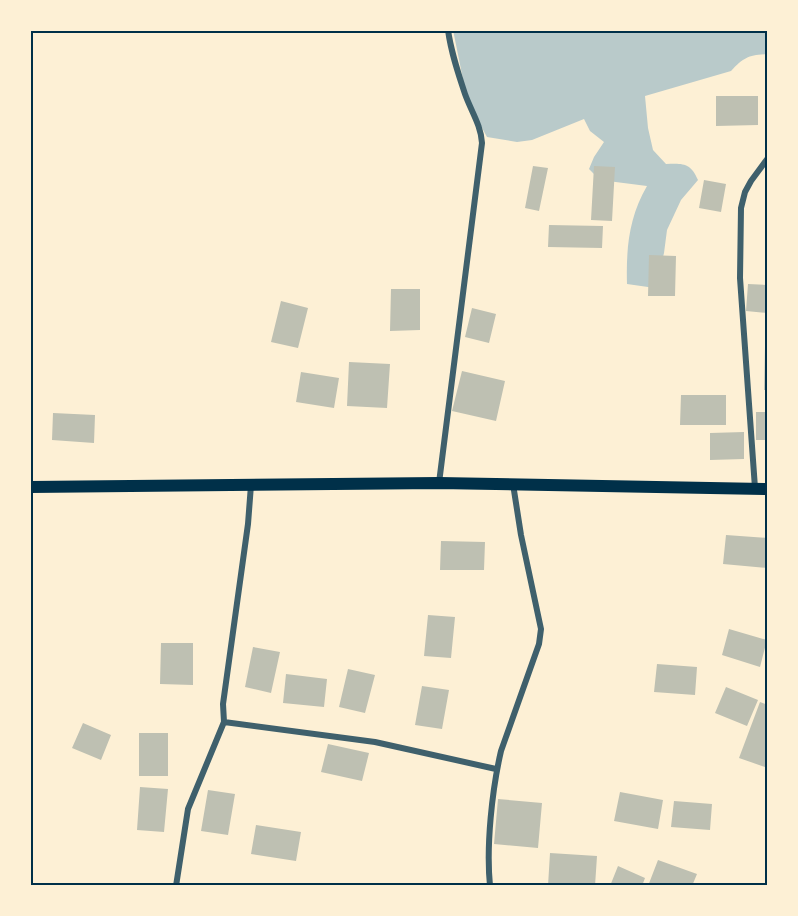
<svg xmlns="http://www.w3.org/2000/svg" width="798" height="916" font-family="Arial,sans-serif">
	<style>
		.green { fill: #b9caca }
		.building { fill: #bec0b2 }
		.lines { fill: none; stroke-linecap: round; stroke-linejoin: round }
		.minor { stroke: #3f606c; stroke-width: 6 }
		.secondary { stroke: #003049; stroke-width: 12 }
		.neatline { fill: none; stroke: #003049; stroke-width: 2 }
	</style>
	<rect width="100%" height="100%" fill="#fdf0d5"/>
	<path class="green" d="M453,30H768V54C749,55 744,57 731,71L645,96L648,128L653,150L666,164C683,163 691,163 698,180L681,200L667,230L664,253L655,288L627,284C626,248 629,217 647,186L600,180L589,169L594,157L604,142L590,131L584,119L532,140L517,142L487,137L476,117L465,89Z"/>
	<path class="building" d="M716,96H758V125L716,126Z
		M533,166L548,168L539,211L525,208Z
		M594,166L615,167L612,221L591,220Z
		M704,180L726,184L721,212L699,208Z
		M549,225L603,226L602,248L548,247Z
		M649,255L676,256L675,296H648Z
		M748,284L768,285V313L746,311Z
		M391,289H420V330L390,331Z
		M281,301L308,308L298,348L271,342Z
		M472,308L496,314L489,343L465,337Z
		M765,346H768V390H764Z
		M349,362L390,364L387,408L347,406Z
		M462,371L505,381L496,421L452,411Z
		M301,372L339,378L334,408L296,402Z
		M681,395H726V425H680Z
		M756,412H768V440H756Z
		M53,413L95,415L94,443L52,440Z
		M744,432V459L710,460V433Z
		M726,535L768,538V568L723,564Z
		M441,541L485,542L484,570H440Z
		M428,615L455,617L451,658L424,656Z
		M729,629L767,640L760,667L722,655Z
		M161,643H193V685L160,684Z
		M253,647L280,652L271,693L245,687Z
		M657,664L697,667L695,695L654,692Z
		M348,669L375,675L365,713L339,707Z
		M286,674L327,679L324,707L283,703Z
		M422,686L449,690L442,729L415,725Z
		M726,687L758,700L747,726L715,713Z
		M760,702L768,705V758L765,767L739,758Z
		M83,723L111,735L101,760L72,748Z
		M139,733H168V776H139Z
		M328,744L369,753L362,781L321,772Z
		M140,787L168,789L164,832L137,830Z
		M208,790L235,794L228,835L201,831Z
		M620,792L663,800L658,829L614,821Z
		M498,799L542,803L538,848L494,844Z
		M674,801L712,804L710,830L671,827Z
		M256,825L301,832L296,861L251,854Z
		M550,853L597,856L595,886H548Z
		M658,860L697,874L692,886H648Z
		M618,866L645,878L642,886H610Z"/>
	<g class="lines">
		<path class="minor" d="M439,483L482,143C481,125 471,111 465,94C458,73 451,52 448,30
			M755,488L740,278L741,208L745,192L751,181L768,158
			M224,722L375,742L496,769
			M176,886L188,809L224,722L223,704L248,524L251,485
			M490,886C486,846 492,790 501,751L539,644L541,629L521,535L513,484"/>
		<path class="secondary" d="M30,487L439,483L768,489"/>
	</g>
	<rect width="798" height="916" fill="none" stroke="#fdf0d5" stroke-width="63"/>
	<rect x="32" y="32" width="734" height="852" class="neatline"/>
</svg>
